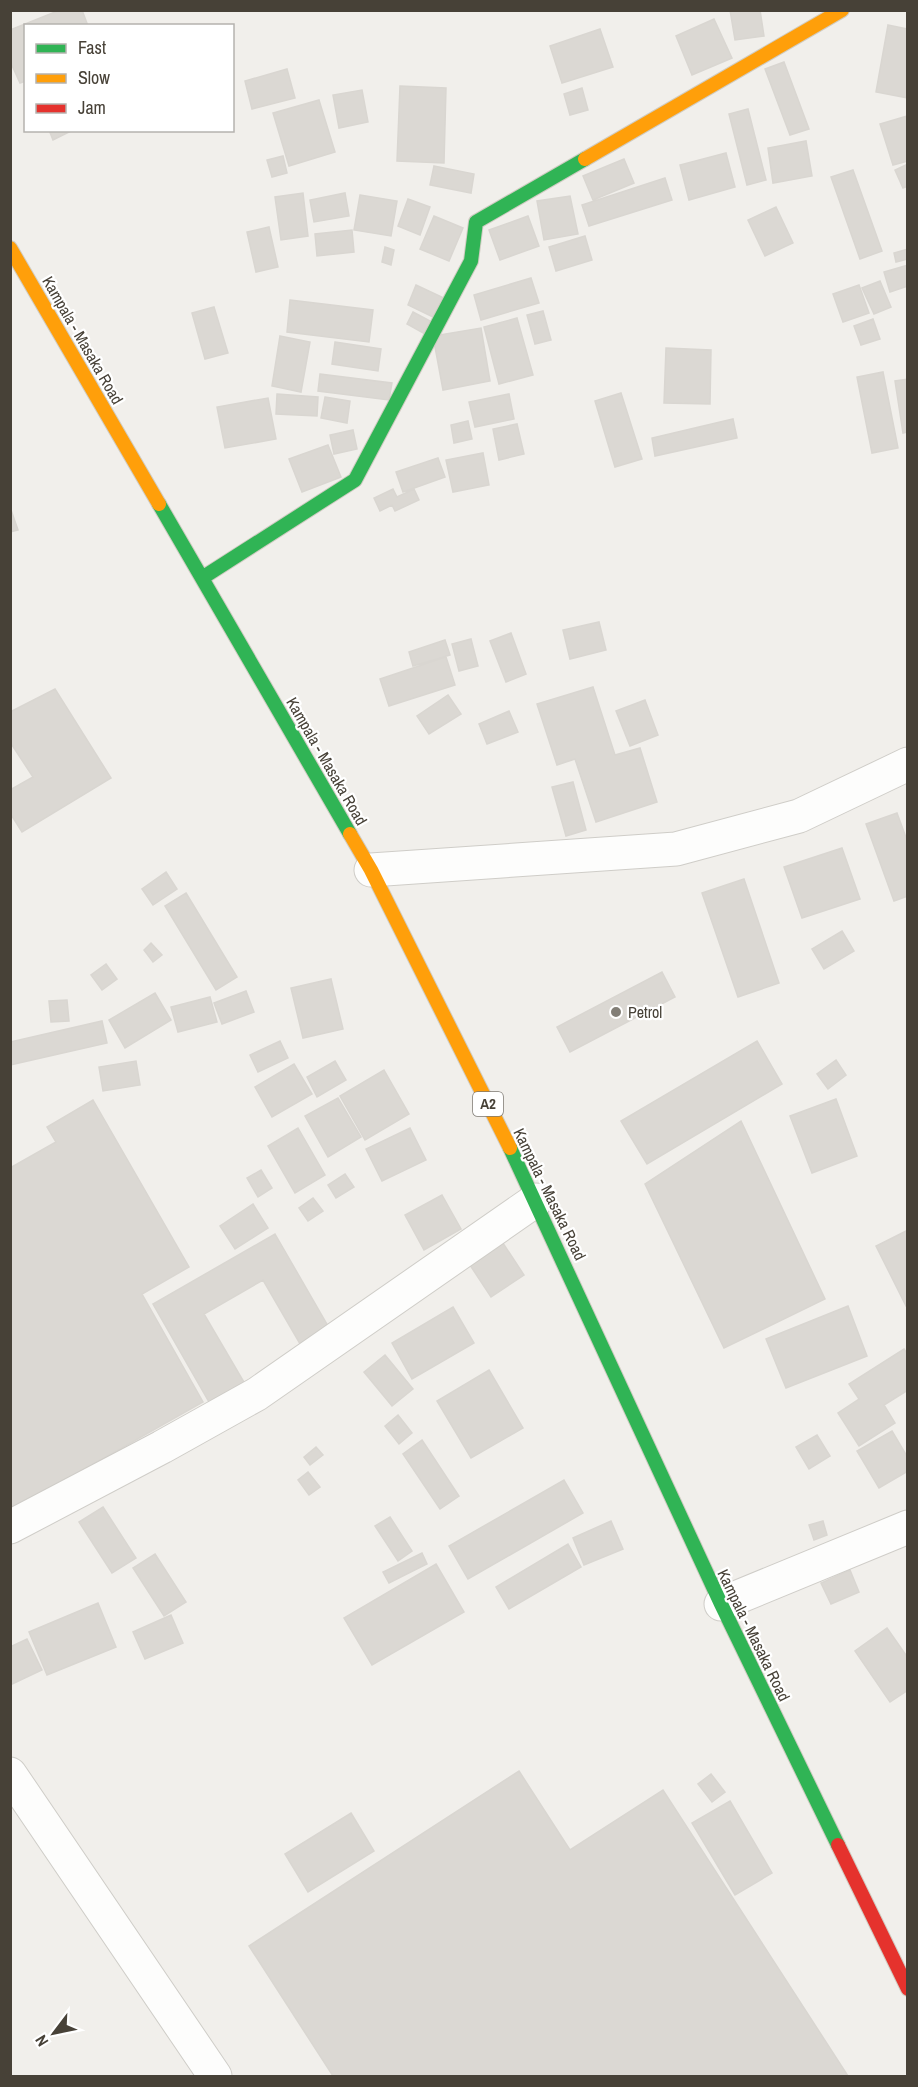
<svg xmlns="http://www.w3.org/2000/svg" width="918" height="2087" font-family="'Archivo Narrow',sans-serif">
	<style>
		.building { fill: #dbd8d3; stroke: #d9d6d1; stroke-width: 1.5 }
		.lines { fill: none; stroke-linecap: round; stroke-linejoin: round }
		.street-casing { stroke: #cfcdc8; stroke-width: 35 }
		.fast-casing { stroke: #d0ccc2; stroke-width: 16 }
		.slow-casing { stroke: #d0ccc2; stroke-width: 16 }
		.jam-casing { stroke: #d0ccc2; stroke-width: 16 }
		.street { stroke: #fdfdfc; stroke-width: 33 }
		.fast { stroke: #30b455; stroke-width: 14 }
		.slow { stroke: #ff9f0a; stroke-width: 14 }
		.jam { stroke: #e5322d; stroke-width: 14 }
		.poi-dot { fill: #827e76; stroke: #fff; stroke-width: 2 }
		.labels { text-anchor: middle; stroke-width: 4.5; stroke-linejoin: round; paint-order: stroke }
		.shield { fill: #fff; stroke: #7e7a73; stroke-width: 1.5 }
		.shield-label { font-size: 15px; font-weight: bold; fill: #474137 }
		.street-label { font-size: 16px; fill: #474137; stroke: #fff }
		.poi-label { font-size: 16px; fill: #474137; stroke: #fff; text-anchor: start }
	</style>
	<rect width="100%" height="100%" fill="#f1efeb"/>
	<path class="building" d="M60,10H82L88,26H26V81L20,83L10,61V30Z
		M730,10H760L764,36L735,40Z
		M714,19L732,58L692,75L676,36Z
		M888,25L908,29V98L876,92Z
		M600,29L613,67L562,83L550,46Z
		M784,62L809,129L790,135L765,69Z
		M287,69L295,98L252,109L245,81Z
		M400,86L446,88L444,163L397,161Z
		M582,88L588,110L570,115L564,94Z
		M362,90L368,122L339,128L333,95Z
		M319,100L335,152L289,166L273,113Z
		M748,109L766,180L747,185L729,114Z
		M907,116L908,161L893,165L880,124Z
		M49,130H73L53,140Z
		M806,141L812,176L773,183L768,148Z
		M726,153L735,187L689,200L680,165Z
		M283,156L287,173L272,177L267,160Z
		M624,159L634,183L593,200L583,176Z
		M908,164V186L903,188L895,170Z
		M434,166L474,174L471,193L430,185Z
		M853,170L882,251L860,259L831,177Z
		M665,178L672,200L589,226L582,205Z
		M303,193L308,236L281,240L275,197Z
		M345,193L349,216L314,222L310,200Z
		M360,195L397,201L391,236L354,230Z
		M570,196L578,234L544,240L537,201Z
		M408,199L430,207L420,235L398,226Z
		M776,207L793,243L765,256L748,220Z
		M434,216L463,228L449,261L420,249Z
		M528,216L539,246L500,260L489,230Z
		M269,227L278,267L256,272L247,232Z
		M352,230L354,252L317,256L315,234Z
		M585,236L592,260L556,271L549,247Z
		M385,247L394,250L391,265L382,262Z
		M908,249V259L896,262L894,253Z
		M908,265V286L890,292L884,272Z
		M531,278L539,303L481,320L474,295Z
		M880,281L891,307L874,314L862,288Z
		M416,285L444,298L435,318L408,305Z
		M859,285L869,313L843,322L833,294Z
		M290,300L373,310L369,342L287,332Z
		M214,307L228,353L205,359L192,313Z
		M543,311L551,340L535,344L527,315Z
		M413,312L432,322L425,334L407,324Z
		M517,318L533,375L499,384L484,327Z
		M873,319L880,339L861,345L854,326Z
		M481,328L490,381L443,390L433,336Z
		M280,336L310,342L301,392L272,386Z
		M335,342L381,349L378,371L332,364Z
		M666,348L711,350L710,404L664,403Z
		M883,372L898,448L872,453L857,377Z
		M320,374L392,383L389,400L318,391Z
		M908,379V432L903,433L895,381Z
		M621,393L642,459L615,467L595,401Z
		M277,394L318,397L317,416L276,414Z
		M509,394L514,419L475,427L469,402Z
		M325,397L350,401L347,423L321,418Z
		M268,398L276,439L225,448L217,407Z
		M733,419L737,438L655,456L652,438Z
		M468,421L472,439L454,443L451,425Z
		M517,424L524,454L499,460L493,429Z
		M353,430L357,449L334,454L330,435Z
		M328,445L341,477L302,492L289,459Z
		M483,453L489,485L453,492L446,460Z
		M438,458L445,477L403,492L396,472Z
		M393,489L397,497L414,489L419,500L395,511L392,505L380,511L374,498Z
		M10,507L18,530L10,532Z
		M599,622L606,650L570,659L563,630Z
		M511,633L526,674L506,682L490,641Z
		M471,639L478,666L459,671L452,644Z
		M445,640L450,655L413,666L409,652Z
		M446,657L455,685L389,706L380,679Z
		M593,687L615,755L640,748L657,802L596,822L575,759L557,765L537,704Z
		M55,689L111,778L22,832L10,813V790L33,777L10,742V712Z
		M448,695L461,714L429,734L417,716Z
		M645,700L658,735L630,746L616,711Z
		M509,711L518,732L487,744L479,724Z
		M573,782L586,830L566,836L552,787Z
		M897,813L908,843V896L894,901L866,824Z
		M842,848L860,899L802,918L784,867Z
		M166,872L177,889L153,905L142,889Z
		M744,879L779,983L738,997L702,893Z
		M186,893L237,977L216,990L165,906Z
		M842,931L854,951L824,969L812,949Z
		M151,943L162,955L153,962L144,950Z
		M106,964L117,979L102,990L91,975Z
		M662,972L675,997L570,1052L557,1027Z
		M331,979L343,1029L303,1038L291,988Z
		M246,991L254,1012L222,1024L214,1003Z
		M155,993L171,1020L125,1048L109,1020Z
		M210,997L217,1022L178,1032L171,1007Z
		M67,1000L69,1021L51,1022L49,1001Z
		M102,1021L107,1043L10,1065V1042Z
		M280,1041L288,1058L258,1072L250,1055Z
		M757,1041L782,1084L647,1164L621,1121Z
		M836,1060L846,1075L828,1089L817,1074Z
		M136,1061L140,1085L103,1091L99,1067Z
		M335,1061L346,1080L317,1097L307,1077Z
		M294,1064L312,1094L272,1117L255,1087Z
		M384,1070L409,1114L365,1140L340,1096Z
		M338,1098L361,1137L328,1157L305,1116Z
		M836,1099L857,1156L812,1173L790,1116Z
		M93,1100L189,1267L142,1294L203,1402L14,1509L10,1503V1168L56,1142L47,1127Z
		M741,1121L825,1299L724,1348L645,1184Z
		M298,1128L325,1175L295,1193L268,1146Z
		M410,1128L426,1160L382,1181L366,1149Z
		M261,1170L272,1188L258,1197L247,1178Z
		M345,1174L354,1187L336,1198L328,1185Z
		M442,1195L461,1229L424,1250L405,1215Z
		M313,1198L323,1211L308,1221L299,1208Z
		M253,1204L268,1228L235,1249L220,1226Z
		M908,1230V1305L906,1306L876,1246Z
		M275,1234L332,1333L303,1349L263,1280L204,1314L248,1389L213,1409L153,1304Z
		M497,1234L524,1275L491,1297L464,1256Z
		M848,1306L867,1356L786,1388L766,1339Z
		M453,1307L474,1343L412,1379L392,1343Z
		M904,1349L908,1355V1390L884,1405L895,1423L859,1446L838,1413L859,1399L849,1384Z
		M385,1355L413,1389L392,1406L364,1372Z
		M489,1370L523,1428L471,1458L437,1401Z
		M398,1415L412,1433L399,1444L385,1426Z
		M892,1431L908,1458V1471L879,1488L857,1451Z
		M817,1435L830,1456L809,1469L796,1447Z
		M422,1440L459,1496L440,1509L403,1454Z
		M316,1447L323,1455L310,1465L304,1457Z
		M308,1472L320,1487L309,1495L298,1480Z
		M564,1480L583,1513L468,1579L449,1546Z
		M103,1507L136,1558L112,1573L79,1522Z
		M390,1517L412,1551L398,1561L375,1526Z
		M611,1521L623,1549L584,1565L573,1538Z
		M823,1521L827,1535L814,1540L809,1525Z
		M568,1544L581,1567L509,1609L496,1587Z
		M422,1553L427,1564L389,1583L383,1572Z
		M155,1554L186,1602L164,1616L133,1568Z
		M436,1564L464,1612L372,1665L344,1618Z
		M850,1570L859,1592L831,1604L821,1583Z
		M98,1603L116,1647L47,1675L29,1632Z
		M171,1615L183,1643L145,1659L133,1632Z
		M887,1628L908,1658V1690L890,1702L855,1651Z
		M27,1639L42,1670L10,1685V1647Z
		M519,1771L570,1850L663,1790L848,2076H333L249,1946Z
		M711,1774L725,1792L712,1802L698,1784Z
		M730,1801L772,1873L735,1895L692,1823Z
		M351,1813L374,1851L308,1892L285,1854Z"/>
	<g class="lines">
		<g class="street-casing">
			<path id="street" d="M371,870L676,849L799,816L908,764
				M10,1527L162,1447L257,1394L536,1200
				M721,1604L908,1527
				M10,1774L215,2076"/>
		</g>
		<g class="fast-casing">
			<path id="fast" d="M159,504L350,834
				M202,578L355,480L471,261L476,222L585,159
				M510,1148L721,1604L838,1845"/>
		</g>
		<g class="slow-casing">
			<path id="slow" d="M585,159L842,10
				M10,248L159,504
				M350,834L371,870L510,1148"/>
		</g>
		<g class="jam-casing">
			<path id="jam" d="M838,1845L908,1989"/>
		</g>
		<use href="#street" class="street"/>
		<use href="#fast" class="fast"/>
		<use href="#slow" class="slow"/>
		<use href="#jam" class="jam"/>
	</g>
	<circle class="poi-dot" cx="616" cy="1012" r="6"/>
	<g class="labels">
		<rect class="shield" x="473" y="1092" width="30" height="24" rx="4.5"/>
		<g class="shield-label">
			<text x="488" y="1109">A2</text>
		</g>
		<g class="street-label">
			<text transform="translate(83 340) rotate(60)" y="6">Kampala - Masaka Road</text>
			<text transform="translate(327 761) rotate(60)" y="6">Kampala - Masaka Road</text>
			<text transform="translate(550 1194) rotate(64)" y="6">Kampala - Masaka Road</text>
			<text transform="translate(754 1635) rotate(64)" y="6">Kampala - Masaka Road</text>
		</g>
		<g class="poi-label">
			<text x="628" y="1018">Petrol</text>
		</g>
	</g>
	<rect width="918" height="2087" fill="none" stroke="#474137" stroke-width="24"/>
	<rect x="24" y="24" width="210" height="108" fill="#ffffff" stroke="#b5b3af" stroke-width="1.5"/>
	<rect x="36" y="44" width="30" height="9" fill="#30b455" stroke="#b5b3af" stroke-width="1.5"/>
	<text x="78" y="54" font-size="18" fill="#474137">Fast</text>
	<rect x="36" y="74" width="30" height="9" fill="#ff9f0a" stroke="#b5b3af" stroke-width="1.5"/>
	<text x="78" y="84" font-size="18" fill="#474137">Slow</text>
	<rect x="36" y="104" width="30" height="9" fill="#e5322d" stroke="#b5b3af" stroke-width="1.5"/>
	<text x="78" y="114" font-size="18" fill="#474137">Jam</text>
	<g transform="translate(54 2033) rotate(238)" stroke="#ffffff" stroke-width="4.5" paint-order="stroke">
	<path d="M0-4.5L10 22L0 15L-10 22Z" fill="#474137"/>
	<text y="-9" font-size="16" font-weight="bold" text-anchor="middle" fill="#474137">N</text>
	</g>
</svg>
